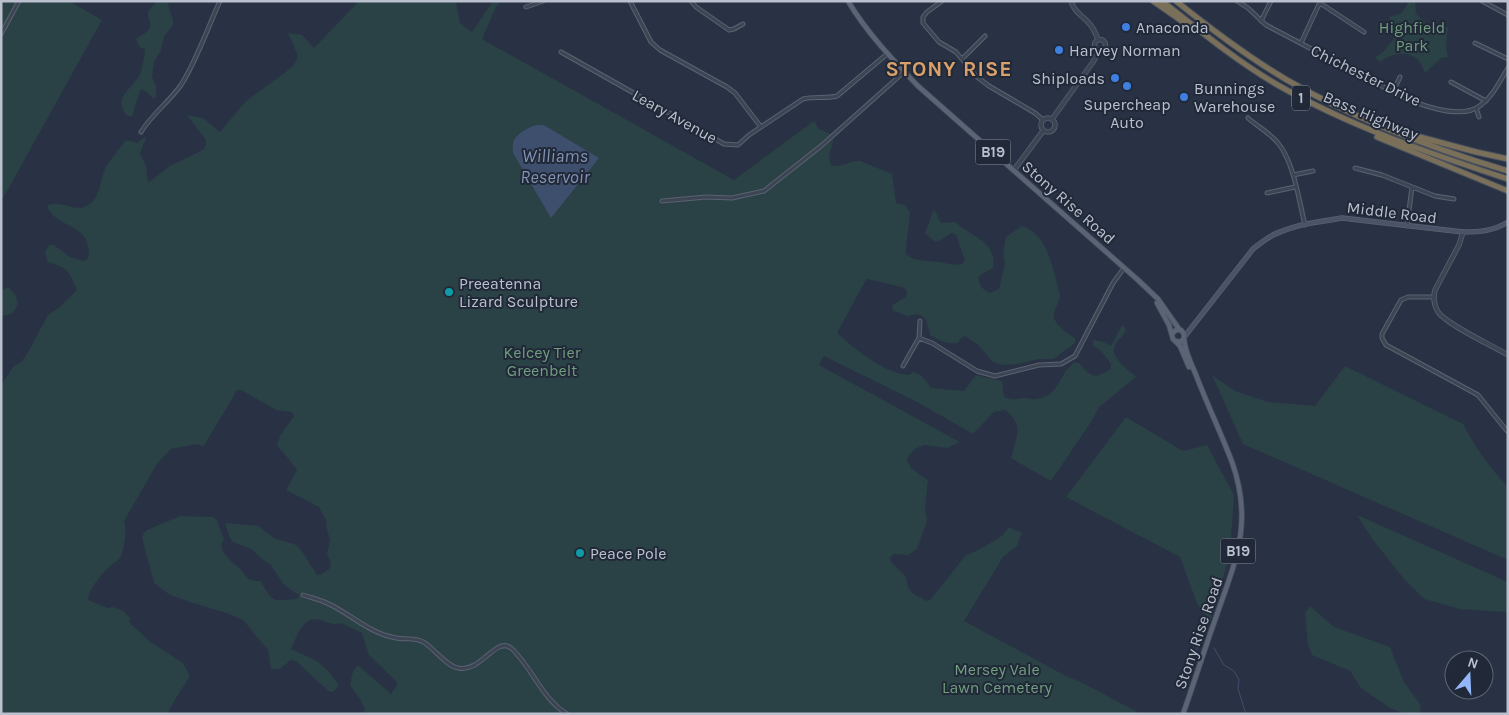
<svg xmlns="http://www.w3.org/2000/svg" width="1509" height="715" font-family="Karla,sans-serif">
	<style>
		.green { fill: #2a4145 }
		.water { fill: #3e4e6d }
		.lines { fill: none; stroke-linecap: round; stroke-linejoin: round }
		.stream { stroke: #3e4e6d; stroke-width: 1 }
		.minor-casing { stroke: #5b6271; stroke-width: 5 }
		.tertiary-casing { stroke: #5b6271; stroke-width: 5.5 }
		.secondary-casing { stroke: #5b6271; stroke-width: 5.5 }
		.primary-casing { stroke: #464d5d; stroke-width: 6 }
		.motorway-casing { stroke: #474f5e; stroke-width: 7 }
		.minor { stroke: #3c4554; stroke-width: 3 }
		.tertiary { stroke: #3c4554; stroke-width: 4 }
		.secondary { stroke: #4a5367; stroke-width: 4 }
		.primary { stroke: #5a6474; stroke-width: 4.5 }
		.motorway { stroke: #7a6f59; stroke-width: 5 }
		.shop-dot { fill: #3f7fe0; stroke: #212939; stroke-width: 2 }
		.culture-dot { fill: #0f9aa8; stroke: #212939; stroke-width: 2 }
		.labels { text-anchor: middle; stroke-width: 4; stroke-linejoin: round; paint-order: stroke }
		.shield { fill: #212939; stroke: #8c93a1; stroke-width: 1 }
		.shield-label { font-size: 15px; font-weight: bold; fill: #bac0cd }
		.poi-label { font-size: 16px; fill: #bac0cd; stroke: #212939; text-anchor: start }
		.park-label { font-size: 16px; fill: #719e7e; stroke: #212939 }
		.street-label { font-size: 16px; fill: #bac0cd; stroke: #212939 }
		.water-label { font-size: 18px; font-style: italic; fill: #8194b4; stroke: #212939 }
		.district-label { font-size: 21px; font-weight: bold; letter-spacing: 1px; fill: #d8a06a; stroke: #212939 }
	</style>
	<rect width="100%" height="100%" fill="#283244"/>
	<path class="green" d="M1,1H69L102,20L1,202Z
		M158,1H167L173,20V25L164,36L161,50L154,62L152,77L156,86V95L154,99L147,92L141,89L132,116H127C111,96 135,88 141,72C142,68 145,52 145,49L140,48L136,39C140,35 146,34 149,29C153,23 145,16 149,10C151,7 155,4 158,1Z
		M359,1H456L460,23L472,32L493,1H500L496,7L482,39L734,180L814,121L819,129L833,135C835,146 826,152 831,165C840,169 850,160 860,161L892,174L896,203L905,205L910,213L906,249V254C914,262 927,260 938,262C948,263 951,266 962,264L965,260L956,235L952,233L939,241L935,242L925,233L934,209L941,223L955,222C970,236 998,241 993,268L979,276C978,285 982,289 990,293L999,289L1005,264L1003,253L1006,237L1022,226C1049,235 1053,270 1060,295C1060,302 1055,307 1054,314C1053,325 1067,333 1075,338V343L1054,359H1039L1018,364L1002,365L993,362L978,345L965,336L960,339L958,343C948,345 939,340 930,335L926,320L922,316L917,314L907,316L893,310L892,305L906,297L907,292L905,288L868,279L866,280L837,333C855,349 885,374 909,375L913,372C922,375 926,380 931,388L964,391L976,375L1002,381L1004,397C1013,401 1015,399 1023,398C1027,397 1031,400 1035,399C1053,397 1056,387 1064,374C1066,369 1071,366 1074,362L1079,363C1092,378 1093,379 1111,369V364L1101,351L1093,345V340L1103,342L1111,346L1122,325L1126,329C1123,339 1118,338 1115,345C1109,357 1129,370 1136,377L1099,407L1091,422L1051,481L1011,458C1016,437 1025,425 1005,410L994,412L973,434L919,403L824,356L819,365L960,442L947,448L924,445L915,449L908,457L907,461L912,469L928,480L925,507L927,521L917,549L908,555L894,554L890,557L891,562L906,577C908,593 913,594 927,601L931,599L966,555L976,551L994,541L1003,535L1009,527L1022,533L1017,546L1003,557L964,621L1066,676L1085,684L1141,714H361L365,710L361,701L350,685L353,671L358,665L391,694L398,683L369,655L362,633L342,623C333,625 331,624 323,621C303,613 298,635 291,649L317,661L329,672L339,685L336,689L333,692L328,691L296,661L291,660L280,669H271L268,650L243,620L229,614L190,602L170,595L154,583L142,538L144,533L147,530L180,516L213,517L217,520L224,539C215,551 232,561 239,568C243,572 246,578 251,580C254,581 257,581 260,581C275,603 270,601 297,599L300,594H297L284,585L270,564L262,559L251,549L233,542L230,538L225,523L258,526L276,539L294,544L299,547L317,575L322,574L330,568L331,563L327,554L330,540L326,526L327,522L319,507L286,490L297,470L284,453L277,446L280,436L294,416L291,412L276,410L241,390H236L234,396L203,447L198,444L171,449L157,464L124,521C127,530 125,552 118,560C116,562 111,564 109,567C101,575 89,589 88,600L108,608L113,607L123,611L130,618L129,622L149,641L183,663L190,676C184,686 171,704 168,714H1V385L13,367L21,362L27,354L48,315L60,307L77,290C68,271 69,268 48,262L45,253L49,245H54L70,257L83,261L88,259C94,222 56,230 47,206C58,199 72,211 84,207C102,201 99,178 107,165C113,156 120,148 126,140L138,143L139,141L145,137L146,138L140,153L146,166L148,183L170,166L203,150L206,145V140L187,115L203,118L220,132L246,101L287,71L294,65L298,56L288,33L302,35L314,48Z
		M1409,1H1415L1416,14L1428,25L1448,27L1446,47L1448,57L1441,58L1425,73C1423,69 1421,62 1417,59C1405,50 1391,54 1380,62L1375,57L1382,53L1394,39L1389,17L1402,13Z
		M8,287L15,294L18,303C14,313 12,316 1,315V290Z
		M1345,366L1463,424C1475,447 1490,468 1508,487V560L1243,444L1212,375L1235,391L1268,402L1315,406Z
		M1126,417L1183,451L1207,445L1234,495L1230,554L1210,622L1197,603L1180,557L1066,497Z
		M1357,515L1508,582V614L1505,612L1460,609L1424,599L1404,579L1373,540Z
		M1310,606L1334,627L1390,647L1404,682L1420,704L1421,714H1405L1390,708L1361,688L1350,671L1312,655L1308,645L1305,613Z"/>
	<path class="water" d="M539,125H544L599,158L551,218L513,153C513,148 512,144 514,140C518,133 531,125 539,125Z"/>
	<g class="lines">
		<path class="stream" d="M1214,648L1224,665L1234,671L1239,680L1238,689L1246,714
			M1182,672L1190,667L1199,643"/>
		<g class="minor-casing">
			<path id="minor" d="M630,1L651,42L660,50L727,87L735,93L761,127
				M691,1L696,7L729,30L734,29L743,24
				M942,1L927,12L923,17V23L939,42L956,52L976,76L989,86L1035,113L1043,120
				M1237,1L1248,8L1266,25L1393,92C1414,103 1460,122 1481,105C1493,96 1500,81 1508,68
				M1482,1L1508,15
				M1320,3L1364,32
				M526,7L543,1
				M1261,21L1271,1
				M1,34L19,1
				M1301,43L1320,2
				M1475,43L1508,59
				M561,52L724,144L738,145L749,135L803,99C814,96 825,99 837,96L887,54
				M962,59L985,36
				M1451,82L1486,101
				M1393,92L1400,77
				M1476,108L1479,117
				M1248,118C1258,127 1270,133 1278,143C1294,162 1299,201 1305,225
				M141,132C152,114 169,102 181,85C196,62 208,27 220,1
				M1355,168L1382,175L1435,196L1454,199
				M1293,175L1313,171
				M1267,193L1295,187
				M662,201L706,197L732,198L764,191L821,146L904,72
				M1407,226L1412,187
				M1434,297H1408L1401,300L1382,334V338L1386,345L1478,395L1507,431
				M919,338L920,321
				M903,366L919,338L932,343L977,371L995,376L1039,365L1061,364L1075,356L1113,283L1124,268
				M303,595C312,598 322,600 331,605C347,613 361,625 377,632C383,635 390,637 396,638C405,640 416,637 425,643C435,650 447,666 458,668C481,673 496,636 511,648C514,650 518,656 521,659C537,679 545,700 567,714"/>
		</g>
		<g class="tertiary-casing">
			<path id="tertiary" d="M1071,1C1074,11 1080,14 1087,21C1093,27 1096,33 1098,40
				M1094.5 45a5.5 5.5 0 1 1 11 0a5.5 5.5 0 1 1-11 0Z
				M1041 125a7 7 0 1 1 14 0a7 7 0 1 1-14 0Z
				M1052,119L1093,62L1099,51
				M1014,170L1043,131
				M1463,232L1459,245L1435,290C1433,298 1434,305 1438,312C1446,324 1493,346 1508,355"/>
		</g>
		<g class="secondary-casing">
			<path id="secondary" d="M1185,336L1253,249C1262,242 1270,235 1280,232C1299,224 1322,221 1342,218L1463,232C1479,232 1494,231 1508,222"/>
		</g>
		<g class="primary-casing">
			<path id="primary" d="M848,1C867,33 893,60 918,86L1138,280L1158,299L1179,329
				M1157,303L1169,325L1173,339L1175,341L1180,342L1184,339V334L1181,330H1176L1173,333
				M1175,341L1180,346L1189,367
				M1183,714C1194,683 1204,651 1215,620C1235,562 1254,524 1232,462C1221,433 1207,404 1196,375C1191,363 1185,352 1184,339"/>
		</g>
		<g class="motorway-casing">
			<path id="motorway" d="M1153,1L1193,29
				M1162,1C1199,30 1235,60 1276,84C1349,126 1428,153 1508,179
				M1176,1C1212,30 1248,57 1287,80C1356,120 1431,148 1508,171
				M1405,133L1476,152L1508,159
				M1377,137L1508,191"/>
		</g>
		<use href="#minor" class="minor"/>
		<use href="#tertiary" class="tertiary"/>
		<use href="#secondary" class="secondary"/>
		<use href="#primary" class="primary"/>
		<use href="#motorway" class="motorway"/>
	</g>
	<g class="shop-dot">
		<circle cx="1126" cy="27" r="5"/>
		<circle cx="1059" cy="50" r="5"/>
		<circle cx="1115" cy="78" r="5"/>
		<circle cx="1127" cy="86" r="5"/>
		<circle cx="1184" cy="97" r="5"/>
	</g>
	<g class="culture-dot">
		<circle cx="449" cy="292" r="5"/>
		<circle cx="580" cy="553" r="5"/>
	</g>
	<g class="labels">
		<g class="shield">
			<rect x="1292" y="85.5" width="18" height="25" rx="4"/>
			<rect x="975.5" y="139.5" width="35" height="25" rx="4"/>
			<rect x="1220.5" y="538.5" width="35" height="25" rx="4"/>
		</g>
		<g class="shield-label">
			<text x="1301" y="103">1</text>
			<text x="993" y="157">B19</text>
			<text x="1238" y="556">B19</text>
		</g>
		<g class="poi-label">
			<text x="1136" y="33">Anaconda</text>
			<text x="1069" y="56">Harvey Norman</text>
			<text x="1105" y="84" text-anchor="end">Shiploads</text>
			<text x="1194" y="94">Bunnings<tspan x="1194" dy="18">Warehouse</tspan></text>
			<text x="1127" y="110" text-anchor="middle">Supercheap<tspan x="1127" dy="18">Auto</tspan></text>
			<text x="459" y="289">Preeatenna<tspan x="459" dy="18">Lizard Sculpture</tspan></text>
			<text x="590" y="559">Peace Pole</text>
		</g>
		<g class="park-label">
			<text x="1412" y="33">Highfield<tspan x="1412" dy="18">Park</tspan></text>
			<text x="542" y="358">Kelcey Tier<tspan x="542" dy="18">Greenbelt</tspan></text>
			<text x="997" y="675">Mersey Vale<tspan x="997" dy="18">Lawn Cemetery</tspan></text>
		</g>
		<g class="street-label">
			<text transform="translate(1366 75) rotate(26)" y="6">Chichester Drive</text>
			<text transform="translate(1371 115) rotate(23)" y="6">Bass Highway</text>
			<text transform="translate(675 116) rotate(29)" y="6">Leary Avenue</text>
			<text transform="translate(1069 202) rotate(41)" y="6">Stony Rise Road</text>
			<text transform="translate(1392 212) rotate(7)" y="6">Middle Road</text>
			<text transform="translate(1198 633) rotate(-71)" y="6">Stony Rise Road</text>
		</g>
		<g class="water-label">
			<text x="555" y="162">Williams<tspan x="555" dy="21">Reservoir</tspan></text>
		</g>
		<g class="district-label">
			<text x="949" y="76">STONY RISE</text>
		</g>
	</g>
	<rect width="1509" height="715" fill="none" stroke="#bac0cd" stroke-width="5"/>
	<g transform="translate(1469 675) rotate(19)"><circle r="24" fill="#212939" stroke="#5e6574"/>
	<path d="M0-4L9 19L0 12L-9 19Z" fill="#93b5f9"/>
	<text y="-8" font-size="14" font-weight="bold" text-anchor="middle" fill="#bac0cd">N</text>
	</g>
</svg>
